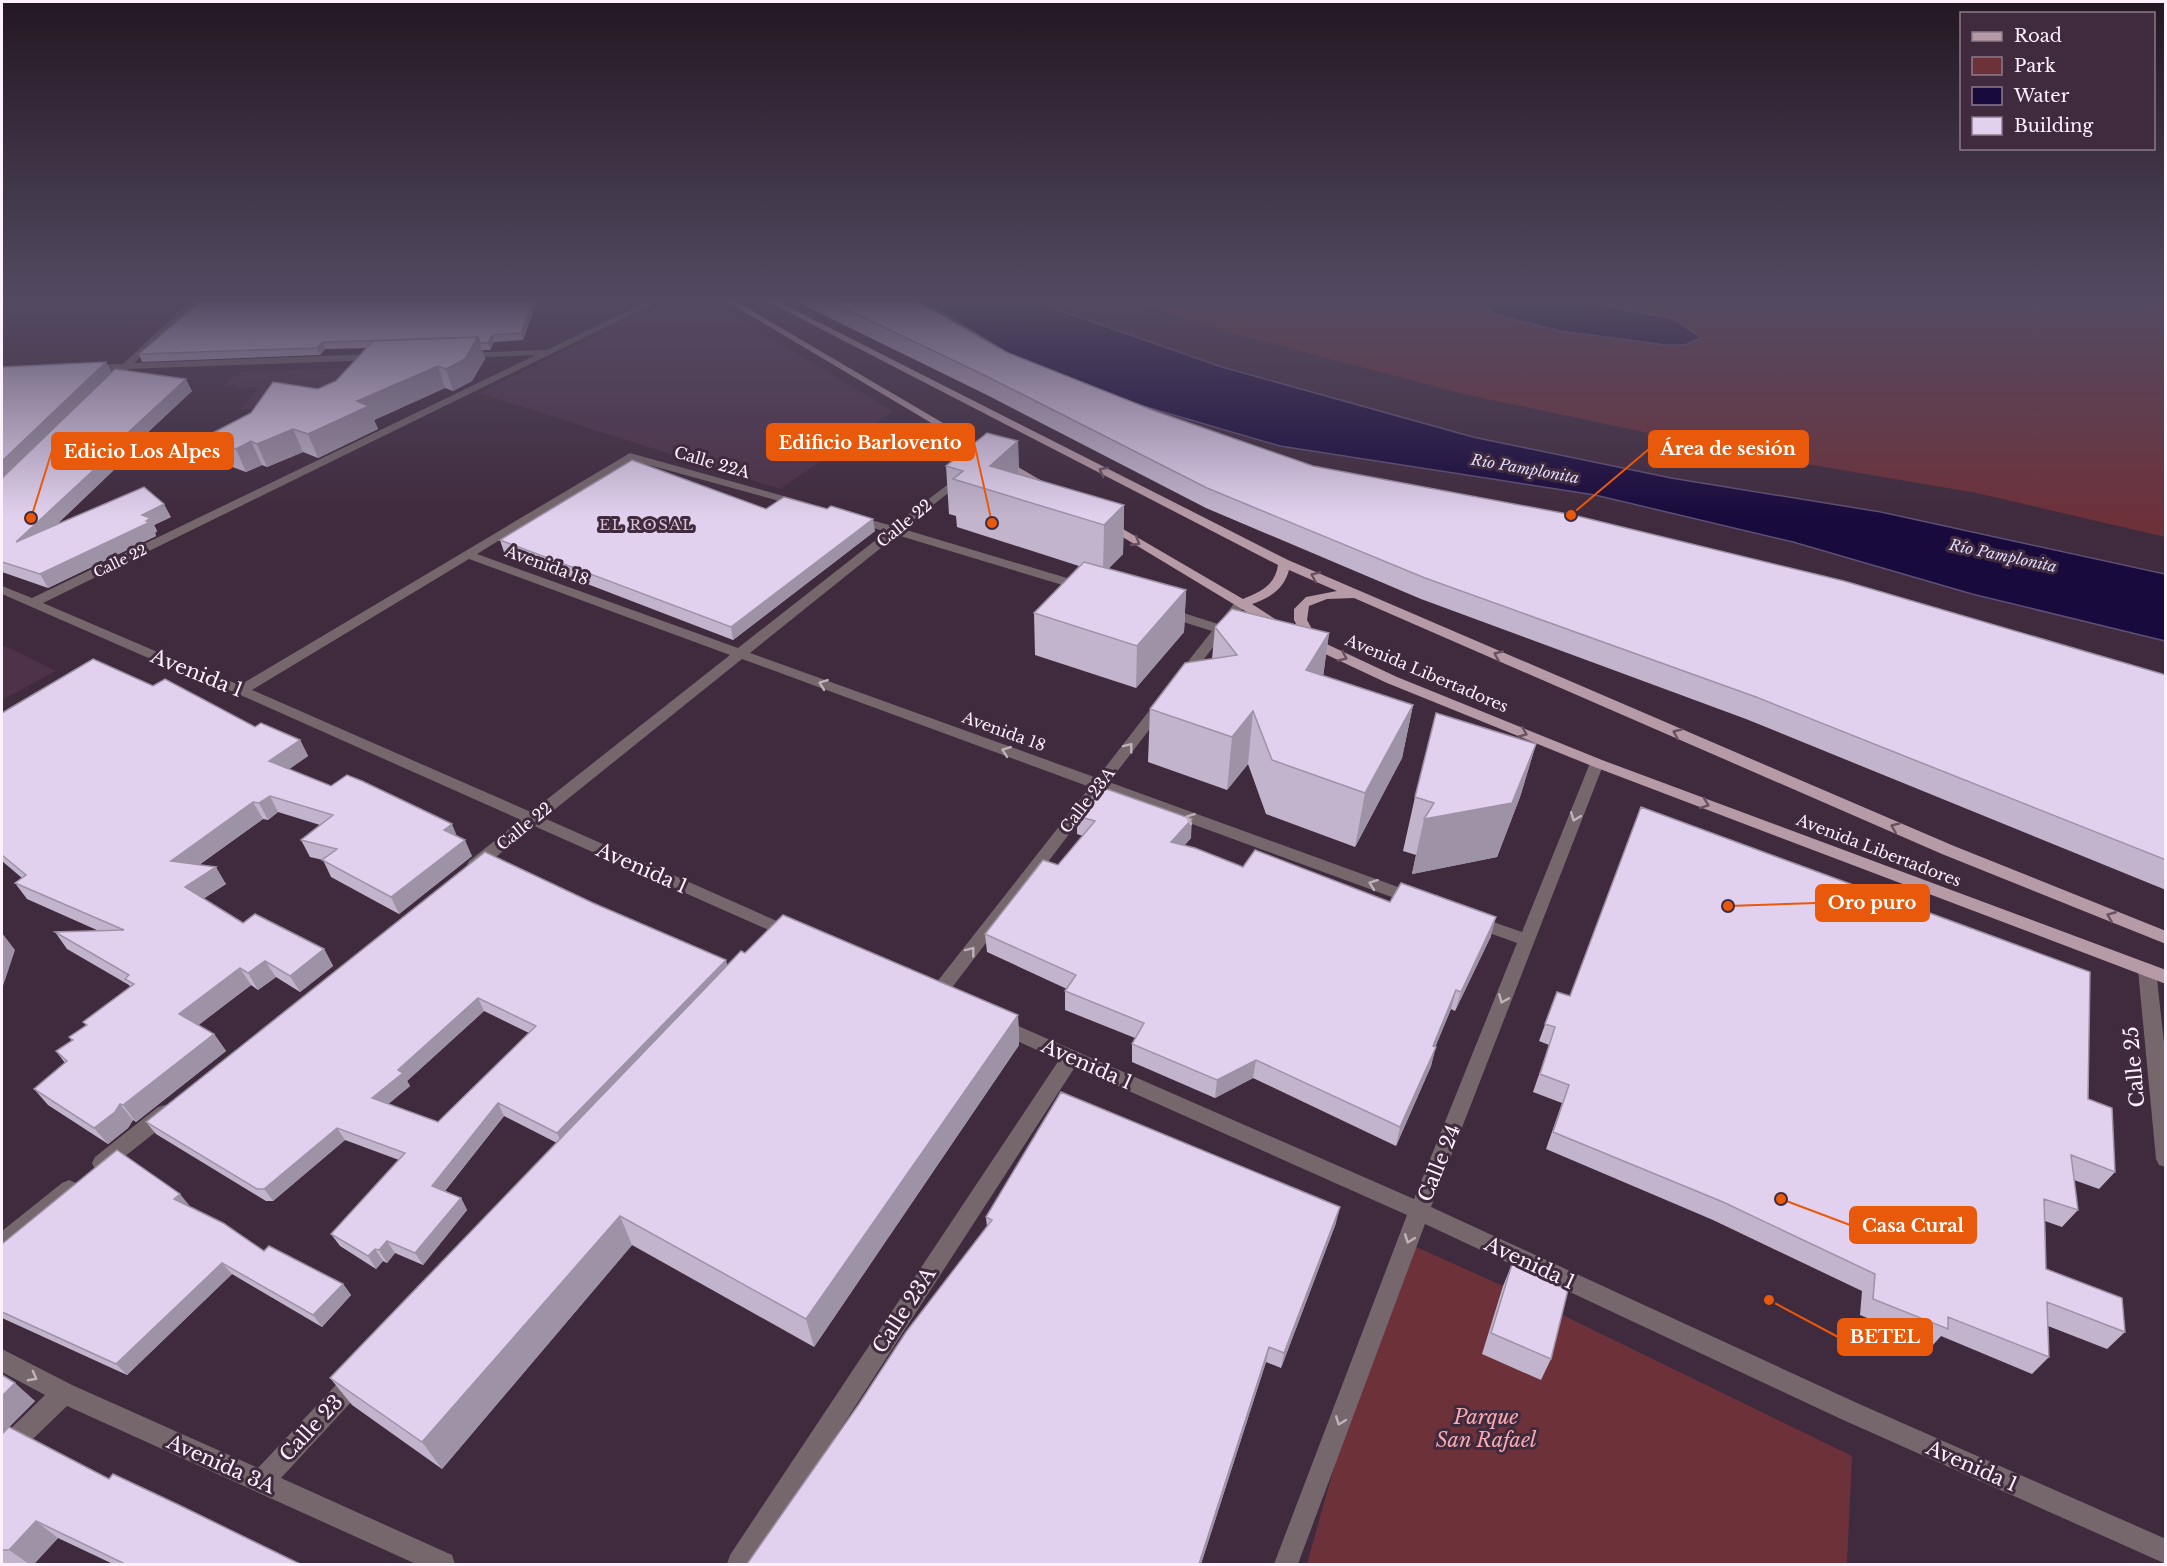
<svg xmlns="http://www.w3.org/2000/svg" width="2167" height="1566" font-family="'Libre Baskerville',serif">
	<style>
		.built { fill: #4d3249 }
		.green { fill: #6d313a }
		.water { fill: #190a3d; stroke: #5e4f76; stroke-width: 1.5 }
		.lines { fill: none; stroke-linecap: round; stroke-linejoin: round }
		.minor { fill: #75676c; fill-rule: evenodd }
		.major { fill: #b69aa5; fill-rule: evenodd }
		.wall { fill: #c2b4cd; fill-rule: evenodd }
		.shaded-wall { fill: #9e92a7 }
		.building { fill: #e1d1ee; stroke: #9e92a7; stroke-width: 1.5; fill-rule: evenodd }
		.oneway { stroke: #695161 }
		.oneway2 { stroke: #c0b2bb }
		.labels { text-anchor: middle; stroke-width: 6; stroke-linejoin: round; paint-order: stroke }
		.far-street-label { font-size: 14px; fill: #fef0fc; stroke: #402a3d }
		.far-water-label { font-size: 15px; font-style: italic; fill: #dedbfe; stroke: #402a3d }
		.far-neighbourhood-label { font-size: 15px; letter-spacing: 1.5px; fill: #dcc1d8; stroke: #402a3d }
		.street-label { font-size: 16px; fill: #fef0fc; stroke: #402a3d }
		.near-street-label { font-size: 20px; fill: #fef0fc; stroke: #402a3d }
		.near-park-label { font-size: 20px; font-style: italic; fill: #faa9b2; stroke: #402a3d }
		.leader { fill: none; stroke: #e8590c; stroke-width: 2 }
		.callout-dot { fill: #e8590c; stroke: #402a3d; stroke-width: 2 }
		.callout { fill: #e8590c; stroke: #e8590c; stroke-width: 2 }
		.callout-label { font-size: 18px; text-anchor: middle; font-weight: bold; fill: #fff }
	</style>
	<rect width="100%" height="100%" fill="#402a3d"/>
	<path class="built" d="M673,298H704L893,411L780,489L479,393Z
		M378,367L280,405L240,410L260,387L234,388L237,385L224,386L230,378L243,375L237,374L239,372Z
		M4,646L22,654L56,671L2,700V647Z"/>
	<path class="green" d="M1120,298H2165V537L1977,493L1743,453L1468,395L1239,335Z
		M1403,1241L1503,1286L1852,1456L1847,1564H1307L1379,1306Z"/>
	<path class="water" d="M904,298H1024L1222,367L1473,437L1671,478L1881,512L2165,574V641L1972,594L1793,542L1595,495L1280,446L1119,399L1024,363L942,312Z
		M1484,298H1561L1674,319L1701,338L1685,345H1666L1561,331L1493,314Z"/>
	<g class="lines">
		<path class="minor" d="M193,298H202L134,363L376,354L381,357L376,360L128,369L123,372L119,370L88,371L83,368L88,365L123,364Z
			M655,298H665L43,603L195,668L240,685L630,453L805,502L807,504L805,506H797L631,460L477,554L738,648L886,532L852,521V517L856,516L893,526L963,473L967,474V478L903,529L1087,584L1089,587L1087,590H1079L897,535L750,653L1097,778L1156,702H1166L1168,705L1166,708L1109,782L1420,895L1422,899L1420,903H1408L1102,791L941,1002L935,1004L929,1002L926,997L929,992L1090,787L742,659L544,818L795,929L797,933L795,937L789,939L534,826L481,869H469L467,865L469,861L521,820L236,693L185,674L2,594V586L32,598L536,355L463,358L458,355L460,353L547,350ZM469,559L730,655L531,812L252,690Z
			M1240,600L1246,604L1188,680H1178L1176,677L1178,674L1212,631L1161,615L1160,612L1161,609H1171L1218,624L1236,601Z
			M1597,758L1604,763L1431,1207L1857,1403L2166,1539V1564L1841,1419L1425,1224L1298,1564H1274L1407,1215L1075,1067L753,1564H727L730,1555L1059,1060L995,1031L992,1026L995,1021L1001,1019L1007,1021L1414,1199L1517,943L1470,926L1468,922L1470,918L1476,916L1522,932L1590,763Z
			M2147,963L2153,965L2156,970L2166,1061V1167L2159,1165L2156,1159L2138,970L2141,965Z
			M165,1105L172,1107L175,1113L172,1119L109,1169L102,1172L95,1169L92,1163L95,1157L158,1107Z
			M69,1180L76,1183L79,1189L76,1195L9,1250L2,1252V1231L62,1183Z
			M2,1349L72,1385L258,1468L349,1371L357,1368L365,1371L368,1379L365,1387L281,1478L452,1555L455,1564H416L67,1406L10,1461L2,1465V1437L45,1395L2,1372Z"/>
		<path class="major" d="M721,298H730L1054,488L1052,490H1044Z
			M761,298H771L1288,560L1954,846L2166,931V944L1942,854L1354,598L1327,599L1309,606L1307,620L1318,640L1397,677L1602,760L2166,970V984L1592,766L1387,683L1308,646L1302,641L1304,639L1294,620V609L1306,597L1337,591L1289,570C1284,589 1270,598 1252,604L1286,626L1280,630L1275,629L1101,524L1107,521L1111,522L1243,599C1261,592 1275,585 1278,565Z"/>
	</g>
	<path class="wall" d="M538,298L523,340L494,342L490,350H482L485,359L472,381L453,391L445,388L374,420L378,429L318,458L303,452L267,467L262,465L246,472L216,461L205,437L336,381L367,348L325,349L320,355L142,362L139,354Z
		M789,298H908L1006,352L1155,411L1313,466L2166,675V890L1746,719L1421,599L1206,508L987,395Z
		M106,362L112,373L192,391L116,462L118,466L56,525L171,517L154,525L157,531L155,533L156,536L48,588L2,572V367Z
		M1018,441L1019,474L1124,505L1123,554L1108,569L1186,590L1184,632L1136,688L1035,655L1034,613L1079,566L957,527L956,516L949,514L946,466Z
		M766,509L875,531L733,640L504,552L500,540Z
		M1215,627L1329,633L1323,676L1413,705L1402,758L1355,847L1266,814L1248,764L1227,790L1148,762L1150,709L1212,659Z
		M153,686L255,727L300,740L308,756L289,769L458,837L472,856L399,914L331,877L323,860L310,857L301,840L320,825L278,812L268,820L263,819L199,865L226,884L203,899L243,923L324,949L333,966L300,992L276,977L258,990L251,985L198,1025L214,1034L226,1051L136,1122L133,1120L128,1128L108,1144L48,1105L34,1089L65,1063L56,1051L72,1041L69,1037L86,1025L83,1022L130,987L129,985L67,949L55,932L99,931L27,899L15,883L22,878L2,861V713Z
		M1536,744L1520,797L1497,857L1412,874L1416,855L1403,851L1415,797Z
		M1077,816L1191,838L1184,846L1243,867L1390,902L1491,936L1455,1011L1451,1009L1435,1047L1431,1066L1396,1146L1253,1078L1215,1098L1132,1062V1044L1135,1038L1065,1010V991L1067,989L987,952L985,934L1058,865L1083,836L1077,834Z
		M593,903L726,960L727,966L745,953L1018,1015L1019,1045L814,1347L632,1245L442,1469L352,1405L330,1378L557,1143L504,1116L445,1191L461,1198L467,1210L423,1265L395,1253L387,1263L383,1261L376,1269L340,1246L331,1234L399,1160L345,1140L273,1201H266L156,1134L146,1122ZM484,1011L529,1033L438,1122L388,1104L410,1086L407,1081Z
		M1557,992L1570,996L2088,1099L2115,1172L2099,1189L2074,1180L2078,1210L2062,1227L2045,1221L2046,1269L2125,1332L2107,1349L2048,1326L2049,1357L2032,1374L1941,1336L1933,1345L1860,1315L1862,1291L1713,1220L1546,1149L1562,1103L1533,1092L1549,1045L1539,1041Z
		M189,1205L188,1206L264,1251L343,1284L351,1295L322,1327L232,1274L127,1375L2,1318V1244Z
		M986,1217L1336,1223L1281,1368L1266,1362L1201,1564H747L987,1227Z
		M1512,1264L1551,1359L1541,1380L1482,1354L1503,1286Z
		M2,1375L35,1401L9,1427L109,1479L300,1564H113L58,1538L34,1564H14L2,1563Z"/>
	<path class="shaded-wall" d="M534,298H538L523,340L521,333Z
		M492,335L494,342L490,350L488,343Z
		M478,337L485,359L472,381L453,391L446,369Z
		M323,342L325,349L320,355L317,348Z
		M106,362L112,374L2,480V461Z
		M438,366L445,388L374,420L378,429L318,458L308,434L357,401Z
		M186,379L192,391L116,462L118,466L24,556L16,542L105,454Z
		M293,429L303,452L267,467L257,444Z
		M251,441L262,465L246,472L236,449Z
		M1018,441L1019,488L990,466Z
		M164,504L171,517L154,525L157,531L155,533L156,536L48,588L40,574L142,515Z
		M1124,505L1123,554L1103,574L1104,525Z
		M873,519L875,531L733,640L731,627Z
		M1186,590L1184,632L1136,688L1137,646Z
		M1329,633L1322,685L1306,670Z
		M1413,705L1402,758L1355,847L1365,793Z
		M1253,711L1248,764L1227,790L1232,737Z
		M300,740L308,756L278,777L269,761Z
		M1536,744L1520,797L1497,857L1412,874L1424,819Z
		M270,796L278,812L268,820L259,803Z
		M253,802L263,819L181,877L171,861Z
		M1192,819L1191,838L1170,861L1171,842Z
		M452,824L459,841L444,830Z
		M465,840L472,856L399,914L391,897Z
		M216,867L226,884L195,904L185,887Z
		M1496,917L1491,936L1455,1011L1461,992Z
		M2,933L15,950L2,989Z
		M324,949L333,966L300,992L290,976Z
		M726,960L729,973L563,1146L557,1133Z
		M265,961L276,977L258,990L248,973Z
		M240,968L251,985L191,1031L179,1014Z
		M1456,990L1451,1009L1428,1065L1433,1046Z
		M478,998L484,1011L407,1081L410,1086L380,1111L372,1098L398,1070Z
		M1018,1015L1019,1045L814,1347L806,1319Z
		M214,1034L226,1051L136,1122L123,1105Z
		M1436,1047L1431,1066L1396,1146L1400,1127Z
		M1256,1060L1253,1078L1215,1098L1217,1080Z
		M498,1103L504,1116L439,1198L432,1186Z
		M120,1104L133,1120L128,1128L108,1144L94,1128Z
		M337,1128L345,1140L273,1201L264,1189Z
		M180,1194L189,1205L183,1210L174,1199Z
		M461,1198L467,1210L423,1265L415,1253Z
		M1340,1207L1336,1223L1281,1368L1284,1353Z
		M620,1216L632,1245L442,1469L422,1442Z
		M387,1241L395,1253L387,1263L379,1250Z
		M375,1249L383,1261L376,1269L368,1256Z
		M222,1263L232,1274L127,1375L116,1364Z
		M343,1284L351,1295L322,1327L313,1315Z
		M1269,1347L1266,1362L1201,1564H1199Z
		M15,1383L35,1401L2,1434V1396Z
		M36,1521L58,1538L34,1564H29L9,1550Z"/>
	<path class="building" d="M204,298H534L521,333L492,335L488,343H480L478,337L392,340H393L323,342L317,348L139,354Z
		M823,298H908L917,301L1006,352L1155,411L1313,466L1573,515L1844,581L2166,675V860L1756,697L1425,578L1207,488L986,376Z
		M478,337L465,359L446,369L438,366L357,401L369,406L308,434L293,429L257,444L251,441L236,449L205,437L251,413L273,382L318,389L336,381L373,341Z
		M106,362L2,461V367Z
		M115,369L186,379L105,454L112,453L16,542L144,487L164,504L142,515L150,518L146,521L150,522L40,574L2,562V478Z
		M987,433L1018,441L990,466L1124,505L1104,525L953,479L963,471L946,466Z
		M632,460L766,509L784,497L827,509L831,506L873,519L731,627L500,540Z
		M1084,562L1186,590L1137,646L1034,613Z
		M1232,609L1329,633L1306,670L1413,705L1365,793L1272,760L1253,711L1232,737L1150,709L1185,663L1237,655L1215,627Z
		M93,659L153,686L165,679L255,727L261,723L300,740L269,761L331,786L347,775L362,781L452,824L444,830L465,840L391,897L322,860L337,849L301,840L333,815L270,796L259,803L253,802L171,861L216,867L185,887L243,923L255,914L324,949L290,976L265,961L248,973L240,968L179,1014L214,1034L123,1105L120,1104L115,1112L94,1128L34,1089L67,1061L56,1051L73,1040L69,1037L87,1025L83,1022L134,984L125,979L129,975L55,932L124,930L15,883L26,875L2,855V713Z
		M1436,713L1536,744L1512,803L1424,819L1434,803L1415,797Z
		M1101,787L1192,819L1171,842L1195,848L1243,867L1255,850L1390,902L1401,883L1496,917L1461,992L1456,990L1433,1046L1436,1047L1400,1127L1256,1060L1217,1080L1132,1044L1144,1023L1065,991L1076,975L985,934L1043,860L1058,865L1095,821L1077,816Z
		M1641,807L2090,972L2088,1099L2112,1108L2115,1172L2071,1155L2078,1210L2044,1199L2046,1269L2122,1298L2125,1332L2047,1302L2049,1357L1948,1317V1329L1873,1299L1875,1274L1723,1202L1553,1132L1569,1085L1540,1074L1555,1027L1545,1024L1557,992L1570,996Z
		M485,852L593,903L726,960L557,1133L498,1103L432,1186L461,1198L415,1253L387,1241L379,1250L375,1249L368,1256L331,1234L405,1153L337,1128L264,1189H257L146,1122ZM478,998L536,1026L438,1122L372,1098L403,1073L398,1070Z
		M783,915L1018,1015L806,1319L620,1216L422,1442L330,1378L741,951L745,953Z
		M1061,1092L1340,1207L1284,1353L1269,1347L1199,1564H747L859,1404L906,1332L992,1220L986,1217Z
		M117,1150L180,1194L174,1199L223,1223L264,1251L269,1246L343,1284L313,1315L222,1263L116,1364L2,1312V1244Z
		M1512,1264L1568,1290L1551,1359L1491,1333Z
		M2,1375L15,1383L2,1396Z
		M9,1427L109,1479L113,1474L179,1505L300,1564H125L36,1521L9,1550H2V1434Z"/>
	<defs><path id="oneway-chevron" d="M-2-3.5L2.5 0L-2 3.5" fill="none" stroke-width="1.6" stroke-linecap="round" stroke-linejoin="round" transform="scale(1.5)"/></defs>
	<g class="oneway">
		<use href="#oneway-chevron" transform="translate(1103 471) rotate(-153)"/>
		<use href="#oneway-chevron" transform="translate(1136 542) rotate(31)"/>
		<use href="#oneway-chevron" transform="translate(1315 576) rotate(-157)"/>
		<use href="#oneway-chevron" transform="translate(1498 655) rotate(-157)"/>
		<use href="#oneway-chevron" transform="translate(1343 657) rotate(25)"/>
		<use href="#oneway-chevron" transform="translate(1523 733) rotate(22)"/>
		<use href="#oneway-chevron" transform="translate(1677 733) rotate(-157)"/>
		<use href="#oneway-chevron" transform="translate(1705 804) rotate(21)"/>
		<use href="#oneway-chevron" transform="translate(1895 827) rotate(-157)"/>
		<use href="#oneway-chevron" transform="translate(2111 916) rotate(-158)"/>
	</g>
	<g class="oneway2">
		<use href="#oneway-chevron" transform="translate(823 684) rotate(-160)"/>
		<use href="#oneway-chevron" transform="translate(1129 747) rotate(-52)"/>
		<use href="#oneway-chevron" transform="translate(1006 751) rotate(-160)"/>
		<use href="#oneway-chevron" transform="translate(1575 817) rotate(111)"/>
		<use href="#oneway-chevron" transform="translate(1190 818) rotate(-160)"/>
		<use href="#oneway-chevron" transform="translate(1373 884) rotate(-160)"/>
		<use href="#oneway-chevron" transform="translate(971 951) rotate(-52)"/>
		<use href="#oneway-chevron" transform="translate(1503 999) rotate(112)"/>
		<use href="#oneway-chevron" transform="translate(1409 1239) rotate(111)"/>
		<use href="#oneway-chevron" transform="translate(33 1377) rotate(28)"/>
		<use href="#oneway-chevron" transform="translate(1340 1421) rotate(111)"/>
	</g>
	<linearGradient id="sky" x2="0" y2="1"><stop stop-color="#231722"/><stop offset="0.58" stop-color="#534a62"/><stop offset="1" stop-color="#534a62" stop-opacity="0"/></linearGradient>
	<rect width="2167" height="517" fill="url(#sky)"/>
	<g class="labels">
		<g class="far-street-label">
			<text transform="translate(120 561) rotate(-26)" y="5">Calle 22</text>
		</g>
		<g class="far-water-label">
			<text transform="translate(1525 469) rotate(10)" y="5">Río Pamplonita</text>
			<text transform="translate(2003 556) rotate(12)" y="5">Río Pamplonita</text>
		</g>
		<g class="far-neighbourhood-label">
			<text x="647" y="530">EL ROSAL</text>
		</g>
		<g class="street-label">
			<text transform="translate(712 462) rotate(16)" y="6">Calle 22A</text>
			<text transform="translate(904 523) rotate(-39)" y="6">Calle 22</text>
			<text transform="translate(547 565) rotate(20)" y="6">Avenida 18</text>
			<text transform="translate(1427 673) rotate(23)" y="6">Avenida Libertadores</text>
			<text transform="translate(1004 731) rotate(20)" y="6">Avenida 18</text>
			<text transform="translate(1087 800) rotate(-52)" y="6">Calle 23A</text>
			<text transform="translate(524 826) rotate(-39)" y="6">Calle 22</text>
			<text transform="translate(1879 850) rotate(21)" y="6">Avenida Libertadores</text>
		</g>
		<g class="near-street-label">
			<text transform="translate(197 673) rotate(22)" y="7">Avenida 1</text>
			<text transform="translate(642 868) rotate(24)" y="7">Avenida 1</text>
			<text transform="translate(1087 1064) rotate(24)" y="7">Avenida 1</text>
			<text transform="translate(2134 1067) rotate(-95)" y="7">Calle 25</text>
			<text transform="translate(1439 1163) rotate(-68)" y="7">Calle 24</text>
			<text transform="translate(1530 1263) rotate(25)" y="7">Avenida 1</text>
			<text transform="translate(904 1310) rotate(-57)" y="7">Calle 23A</text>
			<text transform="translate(311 1428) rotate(-47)" y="7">Calle 23</text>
			<text transform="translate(221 1464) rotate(24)" y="7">Avenida 3A</text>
			<text transform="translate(1972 1466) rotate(24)" y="7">Avenida 1</text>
		</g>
		<g class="near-park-label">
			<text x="1486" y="1424">Parque<tspan x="1486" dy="23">San Rafael</tspan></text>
		</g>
	</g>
	<path class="leader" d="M992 523L974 442M1571 515L1649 449M31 518L52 451M1728 906L1816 903M1781 1199L1850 1225M1769 1300L1838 1337"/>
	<g class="callout-dot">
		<circle cx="992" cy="523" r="6"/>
		<circle cx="1571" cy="515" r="6"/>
		<circle cx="31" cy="518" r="6"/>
		<circle cx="1728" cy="906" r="6"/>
		<circle cx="1781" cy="1199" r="6"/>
		<circle cx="1769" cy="1300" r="6"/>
	</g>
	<g class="callout">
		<rect x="767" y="424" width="207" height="36" rx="6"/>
		<rect x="1649" y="431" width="159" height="36" rx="6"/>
		<rect x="52" y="433" width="181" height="36" rx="6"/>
		<rect x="1816" y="885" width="113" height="36" rx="6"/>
		<rect x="1850" y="1207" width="126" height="36" rx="6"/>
		<rect x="1838" y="1319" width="94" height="36" rx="6"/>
	</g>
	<g class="callout-label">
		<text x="870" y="449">Edificio Barlovento</text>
		<text x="1728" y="455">Área de sesión</text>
		<text x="142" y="458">Edicio Los Alpes</text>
		<text x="1872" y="909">Oro puro</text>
		<text x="1913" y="1232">Casa Cural</text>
		<text x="1885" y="1343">BETEL</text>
	</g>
	<rect width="2167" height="1566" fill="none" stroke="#fef0fc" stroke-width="6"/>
	<rect x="1960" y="12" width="195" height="138" fill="#402a3d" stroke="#8c7989" stroke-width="1.5"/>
	<rect x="1972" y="32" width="30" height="9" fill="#b69aa5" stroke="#8c7989" stroke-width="1.5"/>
	<text x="2014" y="42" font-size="18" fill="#fef0fc">Road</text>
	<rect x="1972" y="57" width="30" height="18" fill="#6d313a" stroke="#8c7989" stroke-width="1.5"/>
	<text x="2014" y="72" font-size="18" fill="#fef0fc">Park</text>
	<rect x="1972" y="87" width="30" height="18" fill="#190a3d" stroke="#8c7989" stroke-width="1.5"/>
	<text x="2014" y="102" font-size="18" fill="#fef0fc">Water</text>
	<rect x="1972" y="117" width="30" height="18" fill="#e1d1ee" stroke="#8c7989" stroke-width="1.5"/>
	<text x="2014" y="132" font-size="18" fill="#fef0fc">Building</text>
</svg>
